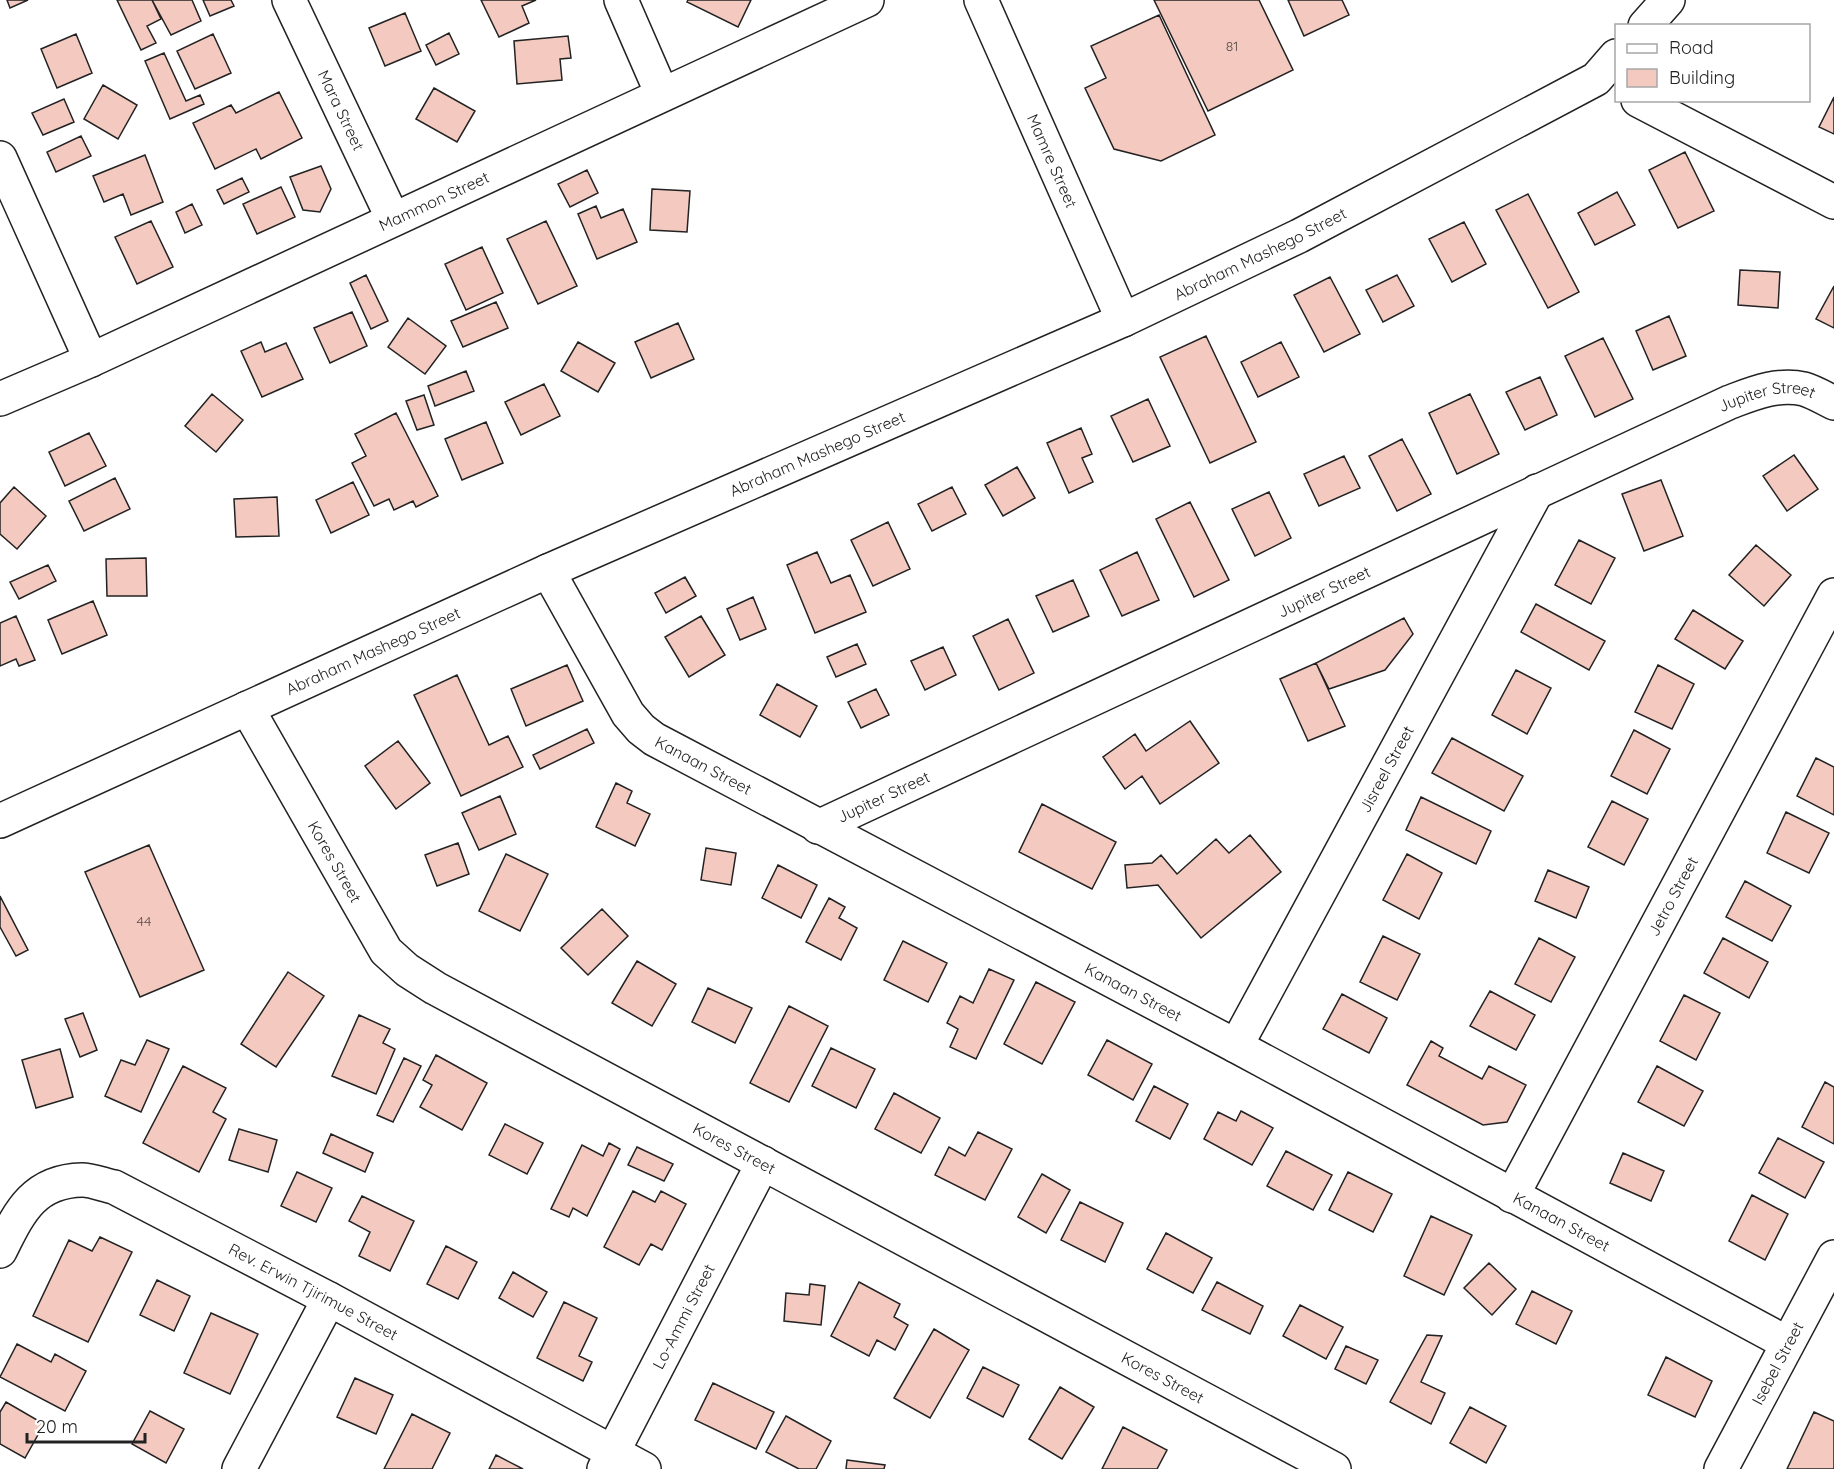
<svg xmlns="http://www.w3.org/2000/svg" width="1834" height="1469" font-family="Quicksand,sans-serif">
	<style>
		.building { fill: #f3c9c0; stroke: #222; stroke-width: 1.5 }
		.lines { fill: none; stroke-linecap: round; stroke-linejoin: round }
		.minor-casing { stroke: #222; stroke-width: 36 }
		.major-casing { stroke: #222; stroke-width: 36 }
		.minor { stroke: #fff; stroke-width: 33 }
		.major { stroke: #fff; stroke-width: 33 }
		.labels { text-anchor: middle; stroke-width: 4.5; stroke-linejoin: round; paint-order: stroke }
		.number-label { font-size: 14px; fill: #564c4a }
		.street-label { font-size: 16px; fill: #222; stroke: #fff }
	</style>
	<rect width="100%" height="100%" fill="#fff"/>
	<path class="building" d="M7,0H28L10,8Z
		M117,0H152L161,19L147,26L156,43L141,50Z
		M152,0H192L201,21L171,35Z
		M203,0H231L234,6L210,16Z
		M481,0H536L522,6L529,23L499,37Z
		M688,0H751L738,27L687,2Z
		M1154,0H1259L1293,70L1208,111Z
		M1288,0H1342L1349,15L1304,36Z
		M405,13L421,51L385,66L369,28Z
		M1159,15L1215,135L1161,161L1114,149L1085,88L1106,78L1091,46Z
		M449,33L459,54L436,65L426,45Z
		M76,34L92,73L57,88L41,49Z
		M213,34L231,73L195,89L177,51Z
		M568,36L571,58L560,59L562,80L517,84L514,41Z
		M164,53L186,101L200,95L204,104L170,119L145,61Z
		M103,85L137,105L118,139L84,119Z
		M434,88L475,111L457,142L416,119Z
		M279,92L302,138L261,159L256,149L215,169L193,123L231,105L236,113Z
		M1834,97V134L1819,127Z
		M64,99L74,122L43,135L32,113Z
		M81,136L91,156L56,172L47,152Z
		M1685,152L1714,211L1678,228L1649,170Z
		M145,155L163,202L131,215L123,194L104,202L93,176Z
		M321,166L331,189L320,212L303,210L290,177Z
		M587,170L598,193L570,207L558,184Z
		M242,178L249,192L224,204L217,190Z
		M281,187L295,217L257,234L243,204Z
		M652,189L690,191L687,232L650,230Z
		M1617,192L1635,225L1595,245L1578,213Z
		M1528,194L1579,292L1548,308L1496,210Z
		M192,204L202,225L185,233L176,212Z
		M596,206L601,218L623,209L637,242L597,259L578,214Z
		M151,221L173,267L137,284L115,237Z
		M546,221L577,286L538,304L507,239Z
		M1464,222L1486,264L1452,282L1429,239Z
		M482,247L503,293L466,310L445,264Z
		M1740,270L1780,272L1778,308L1738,305Z
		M366,275L388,321L371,329L350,283Z
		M1397,275L1414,306L1383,322L1366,290Z
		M1330,277L1360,334L1324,352L1294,295Z
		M1834,286V328L1816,319Z
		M496,302L508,328L463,347L451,321Z
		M352,312L367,346L330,363L314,328Z
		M1669,316L1686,356L1653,370L1636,331Z
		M408,318L446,346L425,374L388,347Z
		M678,323L694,359L651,378L635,342Z
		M1206,336L1256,442L1210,463L1160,357Z
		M1603,338L1633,399L1595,417L1565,356Z
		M261,342L265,352L286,343L303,379L262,397L241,351Z
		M578,342L615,363L598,392L561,371Z
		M1281,342L1299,377L1258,397L1241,362Z
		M466,371L474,391L435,406L428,386Z
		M1540,377L1557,415L1525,430L1506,392Z
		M544,384L560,416L521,435L505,402Z
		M212,394L243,420L216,452L185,426Z
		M1470,394L1499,454L1457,474L1429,413Z
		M424,395L434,425L417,430L406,401Z
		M1148,399L1170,446L1133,462L1111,416Z
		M396,413L438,496L416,507L413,501L394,510L389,499L374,506L352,463L366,456L355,434Z
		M486,422L503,463L462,480L445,439Z
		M1081,428L1092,454L1082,458L1093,482L1069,493L1047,443Z
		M89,433L106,466L65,486L49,452Z
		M1402,439L1431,494L1397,511L1369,456Z
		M1794,455L1818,489L1787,511L1763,476Z
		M1344,456L1360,488L1319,506L1304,474Z
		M1017,467L1035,498L1003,516L985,485Z
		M115,478L130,509L84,531L69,501Z
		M1661,480L1683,536L1644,551L1622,494Z
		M353,482L369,515L331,533L316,500Z
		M14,487L46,516L17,549L0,534V503Z
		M952,487L966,514L932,531L918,504Z
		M1269,492L1291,538L1255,556L1232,509Z
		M277,497L279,536L236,537L234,499Z
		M1190,502L1229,580L1194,597L1156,519Z
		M888,522L910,569L873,586L851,540Z
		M1579,540L1615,558L1591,604L1555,585Z
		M1756,545L1791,575L1764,606L1729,575Z
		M817,552L831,583L850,575L866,612L815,633L787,565Z
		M1137,552L1159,600L1122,616L1100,570Z
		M146,558L147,596H107L106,559Z
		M48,565L56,581L19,599L10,582Z
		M685,577L696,596L666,613L655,593Z
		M1073,580L1089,616L1053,632L1036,596Z
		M753,597L766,629L740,640L727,609Z
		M93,601L107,635L62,654L48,620Z
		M1536,604L1605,641L1589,670L1521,632Z
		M1693,610L1743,641L1725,669L1675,639Z
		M16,616L35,660L19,666L16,659L0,666V623Z
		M701,616L725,655L689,677L665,637Z
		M1404,618L1413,634L1385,670L1329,689L1316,663Z
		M1008,619L1034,673L999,690L973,636Z
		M857,644L866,664L836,677L827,657Z
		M943,647L956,675L925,690L911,661Z
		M1316,663L1345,726L1308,741L1280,679Z
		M567,665L583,701L526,726L511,689Z
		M1658,665L1694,684L1672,729L1635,712Z
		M1516,670L1551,688L1527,734L1492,715Z
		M457,675L489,745L508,736L523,767L461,796L414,695Z
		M777,684L817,706L800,737L760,715Z
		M876,689L889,715L861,728L848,702Z
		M1190,721L1219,763L1160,804L1142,776L1125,789L1103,757L1135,734L1146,751Z
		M587,729L594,743L540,769L533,755Z
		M1634,730L1670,749L1647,794L1611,776Z
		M1452,738L1523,776L1504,811L1432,773Z
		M398,741L430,783L396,809L365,766Z
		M1816,758L1834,767V815L1797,796Z
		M616,783L632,791L627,803L650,814L635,846L596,827Z
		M500,796L516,834L479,850L462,813Z
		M1421,797L1491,831L1476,864L1406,830Z
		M1612,801L1648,819L1624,865L1588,847Z
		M1042,804L1116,842L1092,889L1019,852Z
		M1786,812L1829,833L1809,873L1767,853Z
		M1250,835L1281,872L1201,938L1158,885L1127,888L1125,865L1152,863L1161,855L1177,874L1216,839L1229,853Z
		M458,843L469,874L437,886L425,855Z
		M149,845L204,970L140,997L85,872Z
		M706,848L736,853L731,885L701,880Z
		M506,854L548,874L520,931L479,911Z
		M1407,854L1442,873L1419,919L1383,900Z
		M778,865L817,885L801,918L762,898Z
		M1548,870L1589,887L1576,918L1535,901Z
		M1745,881L1791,906L1772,941L1726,917Z
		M0,896L28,950L16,956L0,927Z
		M829,898L845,907L839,918L857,928L841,960L806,942Z
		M602,909L628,936L588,975L561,948Z
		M1383,936L1420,954L1397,1000L1360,982Z
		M1539,938L1575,957L1551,1002L1515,984Z
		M1723,938L1768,962L1749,998L1704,973Z
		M903,941L947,963L928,1002L884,980Z
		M637,961L676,984L652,1026L612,1003Z
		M989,969L1014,980L976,1059L950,1047L958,1029L947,1023L960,996L973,1003Z
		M288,972L324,996L276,1067L241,1044Z
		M1036,982L1075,1002L1042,1064L1004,1044Z
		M708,988L752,1008L735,1043L692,1022Z
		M1490,991L1535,1015L1516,1050L1470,1026Z
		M1342,994L1387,1018L1369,1053L1323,1029Z
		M1684,995L1720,1013L1696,1060L1660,1041Z
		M789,1006L828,1026L789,1102L750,1083Z
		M83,1013L97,1050L80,1057L65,1019Z
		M359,1015L390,1029L383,1043L395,1049L376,1094L332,1076Z
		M147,1040L169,1049L141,1112L105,1096L121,1060L135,1065Z
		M1107,1040L1152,1064L1133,1100L1088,1075Z
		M1431,1041L1443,1048L1439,1056L1482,1079L1489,1066L1526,1085L1507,1122L1483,1125L1407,1085Z
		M831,1048L875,1069L856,1108L812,1086Z
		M60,1049L73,1097L36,1108L22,1060Z
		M436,1055L487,1083L462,1130L420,1107L432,1085L423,1080Z
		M404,1058L421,1066L393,1122L377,1115Z
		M183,1066L226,1088L213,1112L226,1119L199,1172L143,1143Z
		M1657,1066L1703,1091L1684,1126L1638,1102Z
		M1825,1082L1834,1087V1144L1802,1127Z
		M1154,1086L1188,1104L1170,1139L1136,1121Z
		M894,1093L940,1118L921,1153L875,1129Z
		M1241,1111L1273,1128L1252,1165L1204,1139L1218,1112L1236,1121Z
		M505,1124L543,1143L527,1174L489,1155Z
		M239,1129L277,1140L268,1172L229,1160Z
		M978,1132L1012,1149L985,1200L935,1175L949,1147L965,1156Z
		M331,1134L373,1153L365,1172L323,1153Z
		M1778,1138L1824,1162L1805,1198L1759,1173Z
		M609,1143L620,1149L587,1216L573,1208L569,1217L551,1209L582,1145L603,1156Z
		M637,1147L673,1164L664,1181L628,1165Z
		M1286,1151L1332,1175L1313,1210L1267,1186Z
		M1623,1153L1664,1171L1651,1201L1610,1183Z
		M297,1172L332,1188L316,1222L281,1206Z
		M1348,1172L1392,1194L1373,1232L1329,1210Z
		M1042,1174L1070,1190L1046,1233L1018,1217Z
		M633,1191L655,1202L661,1191L686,1204L662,1250L651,1244L639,1265L604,1247Z
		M1752,1195L1788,1214L1765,1260L1729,1241Z
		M362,1196L414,1221L390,1271L359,1256L370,1232L349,1221Z
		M1080,1202L1123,1223L1105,1262L1061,1240Z
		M1431,1216L1472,1235L1444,1295L1404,1276Z
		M1166,1233L1212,1258L1193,1293L1147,1269Z
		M100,1237L132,1252L88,1342L33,1316L69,1240L92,1251Z
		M446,1246L477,1262L458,1299L427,1284Z
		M1489,1263L1516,1289L1492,1315L1464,1288Z
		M513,1272L547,1292L533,1317L499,1298Z
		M157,1280L190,1296L174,1331L140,1315Z
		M859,1282L900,1304L894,1317L908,1325L895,1350L877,1340L869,1356L831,1336Z
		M1217,1282L1263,1306L1250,1334L1202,1310Z
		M810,1284L825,1286L821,1325L784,1321L786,1293L809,1295Z
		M1532,1291L1572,1311L1556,1344L1516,1324Z
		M564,1302L597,1318L579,1356L592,1362L583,1381L537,1358Z
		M1300,1305L1343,1327L1326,1359L1283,1336Z
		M211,1313L258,1334L230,1394L184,1373Z
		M934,1329L969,1350L930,1418L894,1398Z
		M1427,1335L1442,1336L1421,1382L1445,1393L1431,1424L1390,1402Z
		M17,1344L51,1362L55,1354L86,1371L65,1411L0,1377Z
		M1346,1346L1378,1360L1366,1384L1335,1369Z
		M1666,1357L1712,1381L1695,1417L1648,1395Z
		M983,1367L1019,1385L1003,1417L967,1398Z
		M355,1378L393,1395L376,1434L337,1417Z
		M713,1383L774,1412L756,1449L695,1420Z
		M1060,1387L1094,1407L1062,1459L1029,1439Z
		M6,1402L44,1424L25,1458L0,1444V1412Z
		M1470,1407L1506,1426L1486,1463L1450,1443Z
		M150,1411L184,1429L166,1463L132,1444Z
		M1814,1412L1834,1421V1469H1787Z
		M412,1414L450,1433L432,1469H384Z
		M786,1416L831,1441L816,1469H799L766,1452Z
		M1123,1427L1167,1450L1157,1469H1102Z
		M496,1455L523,1469H489Z
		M847,1460L885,1465L884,1469H846Z"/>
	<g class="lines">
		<g class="minor-casing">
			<g id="minor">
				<path id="s1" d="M289,0L393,219"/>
				<path d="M621,0L662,94"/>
				<path id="s2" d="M981,0L1123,320"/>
				<path d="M1638,100L1834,202"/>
				<path d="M0,158L91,360"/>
				<path id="s3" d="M0,399L91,360L867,0"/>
				<path id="s4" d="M548,571L628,714L641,729L654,739L1236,1046L1787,1343"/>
				<path id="s5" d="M247,708L386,951L407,970L435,988L1334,1469"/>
				<path id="s6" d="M818,827L1730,402C1754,393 1778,383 1804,389C1814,392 1824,398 1834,403"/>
				<path id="s7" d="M1236,1046L1537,491"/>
				<path id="s8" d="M1512,1196L1834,595"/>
				<path id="s9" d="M0,1251C19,1213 33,1181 82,1180C92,1180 104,1185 114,1187L329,1299L644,1469"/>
				<path d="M239,1469L329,1299"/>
				<path id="s10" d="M604,1469L763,1163"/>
				<path id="s11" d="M1721,1469L1834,1257"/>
			</g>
		</g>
		<g class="major-casing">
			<g id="major">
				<path d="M1645,26L1668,0"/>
				<path id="s12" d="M0,821L548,571L1123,320L1299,236L1596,79L1616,56"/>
			</g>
		</g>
		<use href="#minor" class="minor"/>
		<use href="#major" class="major"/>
	</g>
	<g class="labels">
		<g class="number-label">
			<text x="1232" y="51">81</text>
			<text x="144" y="926">44</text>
		</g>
		<g class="street-label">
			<text dy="6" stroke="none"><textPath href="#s1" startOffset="122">Mara Street</textPath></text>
			<text dy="6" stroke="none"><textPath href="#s2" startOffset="176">Mamre Street</textPath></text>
			<text dy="6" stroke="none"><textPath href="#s3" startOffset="477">Mammon Street</textPath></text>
			<text dy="6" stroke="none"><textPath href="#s12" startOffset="1382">Abraham Mashego Street</textPath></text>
			<text dy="6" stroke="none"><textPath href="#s6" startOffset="1044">Jupiter Street</textPath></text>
			<text dy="6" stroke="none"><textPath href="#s12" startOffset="896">Abraham Mashego Street</textPath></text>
			<text dy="6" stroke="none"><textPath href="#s6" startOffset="558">Jupiter Street</textPath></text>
			<text dy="6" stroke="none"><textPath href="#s12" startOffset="410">Abraham Mashego Street</textPath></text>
			<text dy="6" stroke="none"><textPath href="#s4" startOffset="256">Kanaan Street</textPath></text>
			<text dy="6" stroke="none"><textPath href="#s7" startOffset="315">Jisreel Street</textPath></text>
			<text dy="6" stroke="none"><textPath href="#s6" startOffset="72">Jupiter Street</textPath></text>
			<text dy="6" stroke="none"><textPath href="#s5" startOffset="177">Kores Street</textPath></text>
			<text dy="6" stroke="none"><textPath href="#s8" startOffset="340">Jetro Street</textPath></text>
			<text dy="6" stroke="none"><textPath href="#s4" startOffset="742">Kanaan Street</textPath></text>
			<text dy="6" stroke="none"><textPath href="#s5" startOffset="681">Kores Street</textPath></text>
			<text dy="6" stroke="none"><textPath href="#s4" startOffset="1228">Kanaan Street</textPath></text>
			<text dy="6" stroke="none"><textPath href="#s9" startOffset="374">Rev. Erwin Tjirimue Street</textPath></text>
			<text dy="6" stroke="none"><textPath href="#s10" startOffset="172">Lo-Ammi Street</textPath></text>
			<text dy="6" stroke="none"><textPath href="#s11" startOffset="120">Isebel Street</textPath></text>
			<text dy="6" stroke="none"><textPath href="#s5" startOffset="1167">Kores Street</textPath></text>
		</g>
	</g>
	<rect x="1615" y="24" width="195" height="78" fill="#ffffff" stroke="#a7a7a7" stroke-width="1.5"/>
	<rect x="1627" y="44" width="30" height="9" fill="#ffffff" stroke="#a7a7a7" stroke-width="1.5"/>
	<text x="1669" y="54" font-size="18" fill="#222222">Road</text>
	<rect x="1627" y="69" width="30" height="18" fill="#f3c9c0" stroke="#a7a7a7" stroke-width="1.5"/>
	<text x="1669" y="84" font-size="18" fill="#222222">Building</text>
	<path d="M27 1433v9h118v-9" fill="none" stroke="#222222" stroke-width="3"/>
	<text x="36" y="1433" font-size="18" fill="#222222" stroke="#ffffff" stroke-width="4.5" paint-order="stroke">20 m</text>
</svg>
